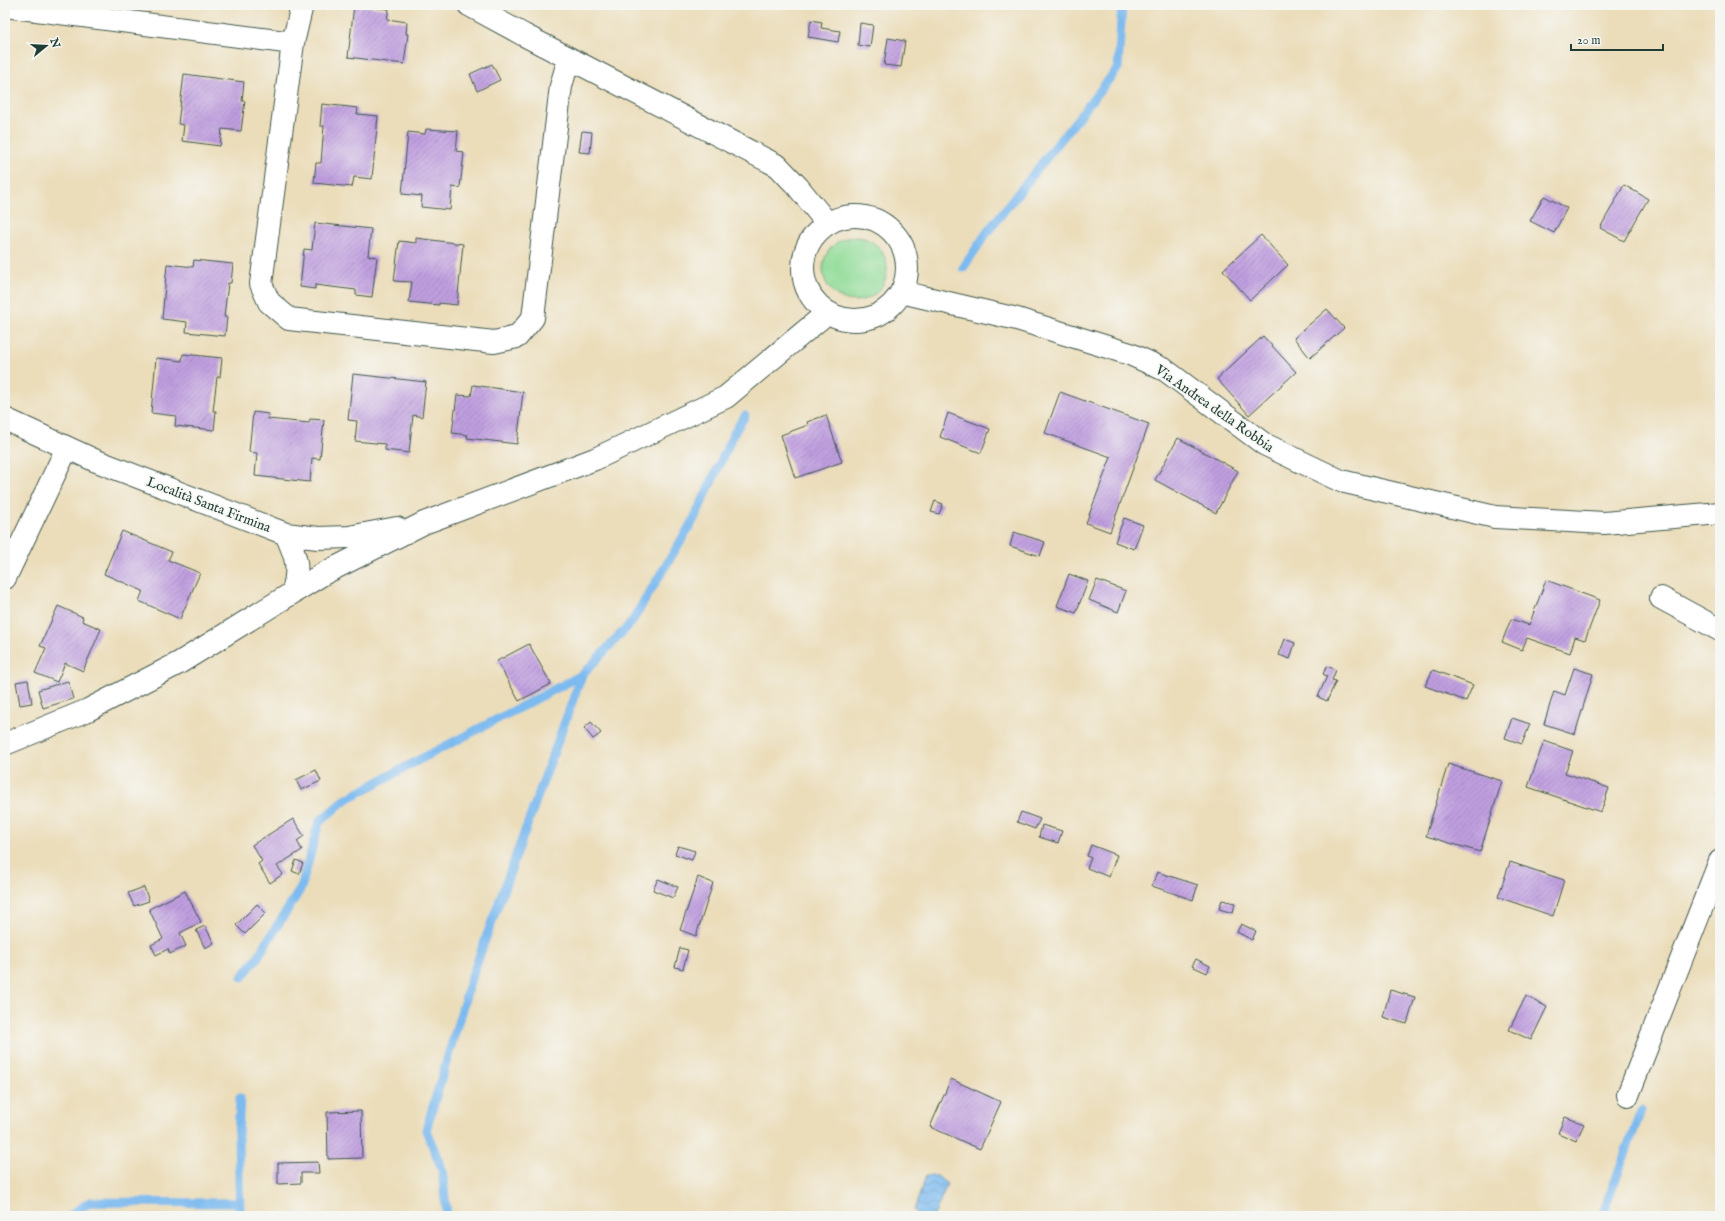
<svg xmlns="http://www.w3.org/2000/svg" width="1725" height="1221" font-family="'IM FELL English',serif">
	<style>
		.grass { fill: #90db97; stroke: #588c66 }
		.water { fill: url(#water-waves); stroke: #4e7c92 }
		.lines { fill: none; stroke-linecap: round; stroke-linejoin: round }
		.stream { stroke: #7cbaef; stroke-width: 9 }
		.building { fill: url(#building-hatch) }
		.minor-casing { stroke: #3e5548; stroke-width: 24 }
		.minor { stroke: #fff; stroke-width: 22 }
		.labels { text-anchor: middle; stroke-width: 3.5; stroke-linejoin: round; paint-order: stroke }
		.street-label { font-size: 14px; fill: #1f3d34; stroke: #f6f6f2 }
	</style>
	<defs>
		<pattern id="water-waves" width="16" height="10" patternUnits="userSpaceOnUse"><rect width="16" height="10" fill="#7cbaef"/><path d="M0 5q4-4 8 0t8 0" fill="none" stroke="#6598c2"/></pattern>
		<pattern id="building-hatch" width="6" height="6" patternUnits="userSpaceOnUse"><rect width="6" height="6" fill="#c09fe0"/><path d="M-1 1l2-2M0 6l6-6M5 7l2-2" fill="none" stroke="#9b83b6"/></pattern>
	</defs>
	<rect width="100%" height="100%" fill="#f6f6f2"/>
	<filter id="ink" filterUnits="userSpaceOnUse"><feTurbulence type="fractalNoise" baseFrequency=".025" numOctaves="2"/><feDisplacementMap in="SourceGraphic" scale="8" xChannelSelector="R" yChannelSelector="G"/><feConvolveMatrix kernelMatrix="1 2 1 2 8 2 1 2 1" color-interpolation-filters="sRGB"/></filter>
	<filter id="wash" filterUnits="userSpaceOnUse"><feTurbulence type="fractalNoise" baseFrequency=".012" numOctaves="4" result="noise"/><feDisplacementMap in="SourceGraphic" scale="16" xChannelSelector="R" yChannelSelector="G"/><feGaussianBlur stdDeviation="0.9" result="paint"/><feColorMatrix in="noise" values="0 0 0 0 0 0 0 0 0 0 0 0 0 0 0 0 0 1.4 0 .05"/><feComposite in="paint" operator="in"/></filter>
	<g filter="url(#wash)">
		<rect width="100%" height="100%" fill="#ebddba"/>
		<path class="grass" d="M823 269a32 32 0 1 1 64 0a32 32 0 1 1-64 0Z"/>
		<path class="water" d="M926,1176H937L947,1184L934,1216H918L914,1210Z"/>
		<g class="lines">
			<path class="stream" d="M963,268L988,231L1118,68L1122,5
				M242,977L257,958L301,888L319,822L345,800L417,761L582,675L631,623L694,519L735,431L745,416
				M69,1216L90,1202L239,1203
				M240,1216L238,1136L240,1098
				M447,1216L442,1169L426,1130L472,976L582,675
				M1602,1216L1641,1111"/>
		</g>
		<g id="blocks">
			<path class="building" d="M354,5L389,9L387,19L407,22L406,34H408L404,64L348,57Z
				M811,20L822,22L821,28L840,31L838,42L808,37Z
				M860,23L873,25L870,47L858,45Z
				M888,38L905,41L901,67L884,65Z
				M492,64L500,80L477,91L470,74Z
				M184,74L244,82L242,101H245L241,131L222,129L220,146L182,141L184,125L178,124Z
				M322,104L358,108L357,114L378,116L372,179L354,177L352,187L314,183L316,163H321L324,126H320Z
				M426,129L458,131L456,151L464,152L460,188L452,187L450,210L421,207L422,196L402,194L408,132L425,134Z
				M582,131L592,132L590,153L579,152Z
				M1624,185L1648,199L1624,241L1600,228Z
				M1544,196L1567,208L1554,233L1530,221Z
				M315,223L371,229L368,256L377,257L372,297L356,295V290L315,285V289L300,287L304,249L312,250Z
				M1261,235L1288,265L1250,300L1223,270Z
				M416,238L463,244L457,305L439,303V305L409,302L412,282L394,281L399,241L416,243Z
				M194,260L233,264L231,283H228L224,317H227L225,336L186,332L187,322L162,319L167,264L193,267Z
				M1327,309L1344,328L1310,358L1294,338Z
				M1263,336L1296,372L1249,415L1217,379Z
				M183,354L222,358L220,377H217L213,411H216L214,430L175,426L176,416L151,413L156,358L182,361Z
				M353,374L426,382L422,417L413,415L409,453L385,450V444L355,441L357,421L348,420Z
				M473,385L523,392L517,444L467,438L468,435L452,433L457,395L471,396Z
				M1060,392L1149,424L1110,532L1086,523L1111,457L1045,433Z
				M253,412L269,414L268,419L309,423L310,419L324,420L320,459L312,458L310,482L255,476L257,453L249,452Z
				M948,413L990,429L981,453L940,437Z
				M826,415L842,462L795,478L781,435L808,425L807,422Z
				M1178,438L1238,471L1216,513L1155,480Z
				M935,501L943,504L939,514L931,512Z
				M1124,518L1143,525L1134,549L1115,542Z
				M122,531L172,552L168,560L200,573L180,619L139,601L143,591L104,574Z
				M1014,532L1045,542L1040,556L1010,546Z
				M1069,574L1088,581L1076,613L1057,606Z
				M1097,580L1126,591L1118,612L1089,600Z
				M1546,580L1600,600L1585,640L1575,637L1570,653L1527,638L1522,650L1502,642L1511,619L1529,625Z
				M58,606L83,617L82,621L101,629L83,671L65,663L57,682L35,673L46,648L40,646Z
				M1285,639L1295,643L1290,659L1279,655Z
				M529,644L551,684L519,701L497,661Z
				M1327,666L1336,670L1332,680L1336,681L1327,701L1318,697L1327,676L1323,674Z
				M1574,668L1593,674L1575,734L1544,724L1554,691L1565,695Z
				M1433,670L1473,685L1466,701L1425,686Z
				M28,680L32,703L20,705L16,682Z
				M68,681L73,699L43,708L38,690Z
				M1512,718L1530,724L1522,744L1505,738Z
				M591,722L601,733L593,739L584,728Z
				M1544,741L1573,751L1565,773L1609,788L1601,812L1528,787Z
				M1448,764L1502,781L1480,852L1426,836Z
				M316,770L321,781L301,790L296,780Z
				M1021,812L1040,819L1035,829L1017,822Z
				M293,819L304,836L297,841L302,850L277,866L283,874L270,883L258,864L262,861L252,845Z
				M1042,825L1062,831L1058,843L1039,837Z
				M1091,845L1117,855L1109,877L1087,868L1091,858L1087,856Z
				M678,846L695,851L692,860L675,854Z
				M296,860L303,863L299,874L292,871Z
				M1510,862L1564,880L1553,916L1498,897Z
				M1157,872L1198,885L1193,900L1152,886Z
				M698,877L713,883L696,936L680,930Z
				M658,879L678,887L673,898L653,890Z
				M144,887L149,901L134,906L128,893Z
				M185,891L201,922L180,933L186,946L170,954L168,949L156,955L151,945L163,939L149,909Z
				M1222,900L1235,903L1233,913L1219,909Z
				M257,904L266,913L245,934L236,925Z
				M1241,924L1256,931L1252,940L1237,932Z
				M205,926L214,943L205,948L196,930Z
				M680,948L688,950L683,969L675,967Z
				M1196,959L1210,966L1207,973L1192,966Z
				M1390,990L1415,997L1407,1024L1383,1017Z
				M1526,996L1547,1007L1531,1040L1509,1030Z
				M951,1079L1001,1102L980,1149L930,1127Z
				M361,1111L362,1158L328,1159L327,1112Z
				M1565,1117L1584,1124L1576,1141L1558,1133Z
				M318,1162L319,1173H301V1183L278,1184V1163Z"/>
		</g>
	</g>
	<g filter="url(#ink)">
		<use href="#blocks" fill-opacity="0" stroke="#3e5548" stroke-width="1"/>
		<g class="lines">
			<g class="minor-casing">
				<path id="minor" d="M302,5L293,43L261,284L269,302L289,319L494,342L517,337L533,318L561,86L569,58
					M469,5L524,35L778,166L798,187L827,223
					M5,6L293,43
					M803 268a52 52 0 1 1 104 0a52 52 0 1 1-104 0Z
					M901,292L1017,319L1130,354L1165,370L1264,444L1341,481L1495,517L1604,523L1720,513
					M5,419L94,460L286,534L318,538L349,537L397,528
					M286,534C296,557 300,566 293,591
					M5,578L67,448
					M1661,598L1720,630
					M5,744L88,710L179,663L323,574L424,523L595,459L726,397L827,313
					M1628,1095L1720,861"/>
			</g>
			<use href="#minor" class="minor"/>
		</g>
	</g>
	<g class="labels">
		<g class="street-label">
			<text transform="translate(1215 408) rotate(35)" y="5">Via Andrea della Robbia</text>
			<text transform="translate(209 504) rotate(21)" y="5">Località Santa Firmina</text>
		</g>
	</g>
	<rect width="1725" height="1221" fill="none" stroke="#f6f6f2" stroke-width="20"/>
	<g transform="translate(46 46) rotate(72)" stroke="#f6f6f2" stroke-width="3" paint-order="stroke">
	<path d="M0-3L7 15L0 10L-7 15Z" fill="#1f3d34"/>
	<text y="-6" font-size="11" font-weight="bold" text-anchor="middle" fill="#1f3d34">N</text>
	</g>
	<path d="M1571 44v6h92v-6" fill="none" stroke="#1f3d34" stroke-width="2"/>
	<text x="1577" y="44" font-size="12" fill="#1f3d34" stroke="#f6f6f2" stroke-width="3" paint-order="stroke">20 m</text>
</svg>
